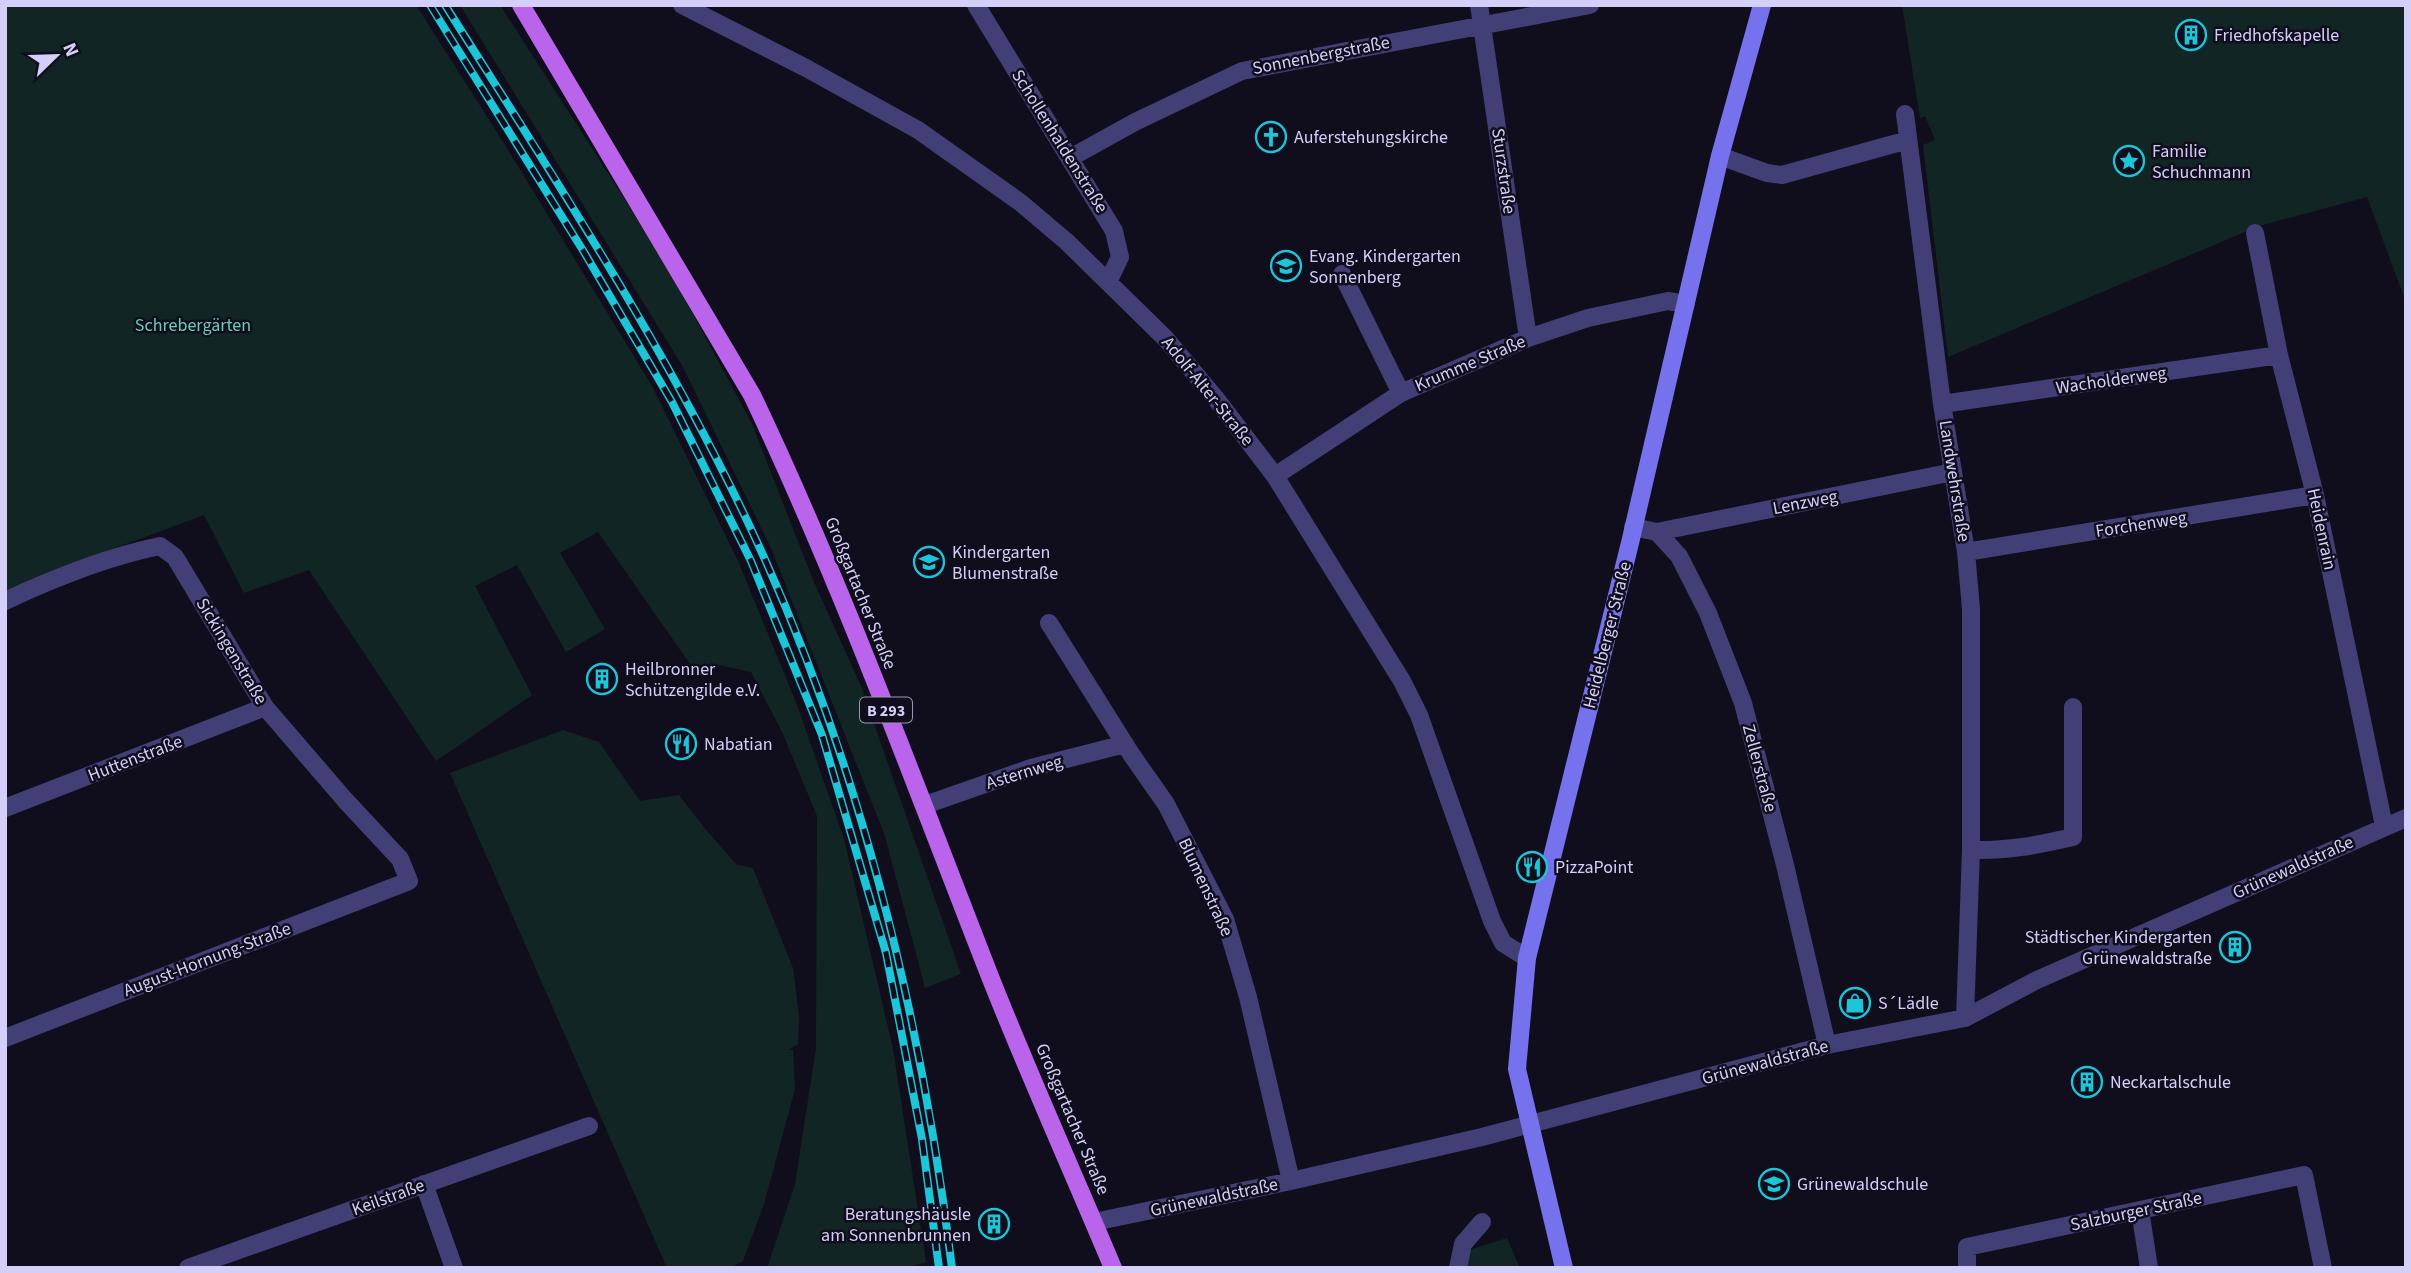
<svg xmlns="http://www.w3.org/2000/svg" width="2411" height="1273" font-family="'Source Sans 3',sans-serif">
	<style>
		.green { fill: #122525 }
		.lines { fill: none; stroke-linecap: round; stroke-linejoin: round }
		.minor { stroke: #413f75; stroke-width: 18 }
		.secondary { stroke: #7672ed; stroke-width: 18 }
		.primary { stroke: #b964eb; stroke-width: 18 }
		.rail-casing { stroke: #1cc5d8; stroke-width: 8 }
		.rail { stroke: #100e1c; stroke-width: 5; stroke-dasharray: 16; stroke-linecap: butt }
		.labels { text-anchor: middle; stroke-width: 5; stroke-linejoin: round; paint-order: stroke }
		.shield { fill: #100e1c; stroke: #9995b7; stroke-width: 2 }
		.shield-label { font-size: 16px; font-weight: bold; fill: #d4cff9 }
		.poi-label { font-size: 18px; fill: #d4cff9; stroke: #100e1c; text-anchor: start }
		.street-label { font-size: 18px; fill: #d4cff9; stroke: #100e1c }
		.park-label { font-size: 18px; fill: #66cfb5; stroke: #100e1c }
	</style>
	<rect width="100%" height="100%" fill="#100e1c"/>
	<path class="green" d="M5,5H416L505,145L652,386L738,561L797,705L844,839L893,1049L926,1262L906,1268H767L795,1184L816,1048L817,816L783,734L751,672L719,665L699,677L598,532L560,553L605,629L566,652L517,565L475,586L532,695L436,761L309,570L244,593L204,515L42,575L5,593Z
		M460,5H500L665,262L752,424L813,580L861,686L961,974L925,988L885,836L771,548L683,367Z
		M1902,5H2406V302L2367,197L2259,226L1948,357L1923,145L1935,140L1925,116L1920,118Z
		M563,730L599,742L640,801L679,795L707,831L737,865L753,868L793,968L799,1016L798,1044L788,1050H793L795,1089L764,1204L743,1261L735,1265L736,1268H667L450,773Z
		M1507,1238L1520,1268H1466L1469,1250Z"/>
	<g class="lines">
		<path class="minor" d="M682,5L806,68L918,130L1021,203L1067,242L1166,339L1217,400L1275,476L1402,681L1419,715L1492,921L1503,943L1527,958
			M976,5L1114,231L1120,257L1108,282
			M1479,5L1528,338
			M1905,114L1942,404L1966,552L1971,609V850L1965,1018
			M1720,156L1767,173L1782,175L1908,140
			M1070,158L1135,122L1242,71L1590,5
			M2255,233L2279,355L2315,495L2384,826
			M1342,274L1401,393
			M1942,404L2279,355
			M1275,476L1401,393L1528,338L1588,318L1668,301L1686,304
			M1633,527L1657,532L1679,556L1708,613L1743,703L1785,865L1827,1045
			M1657,532L1953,472
			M1966,552L2315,495
			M5,601C54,578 106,557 160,546L175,557L265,707L345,800L400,859L409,881L5,1038
			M1049,623L1131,754L1166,804L1225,919L1248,997L1291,1181
			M925,805L1031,768L1125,744
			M5,808L265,707
			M1971,850C2007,851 2038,845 2073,837V707
			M424,1184L454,1268
			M2140,1210L2149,1268
			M1094,1222L1291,1181L1482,1137L1827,1045L1965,1018L2037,980L2406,818
			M188,1268L589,1126
			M1458,1268L1463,1244L1482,1222
			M1967,1268V1247L2304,1175L2323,1268"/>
		<path class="secondary" d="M1564,1268L1517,1069L1527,958L1630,543L1720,156L1762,5"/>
		<path class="primary" d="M521,5L752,395C842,584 913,780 989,974C1028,1073 1072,1170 1113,1268"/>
		<g class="rail-casing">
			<path id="rail" d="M430,5L584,252L672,402L751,561L822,735L886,953L922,1139L939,1268
				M445,5C558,184 676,362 763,555C865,781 922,1022 952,1268"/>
		</g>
		<use href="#rail" class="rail"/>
	</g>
	<defs>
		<g id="building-ring" transform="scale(1.575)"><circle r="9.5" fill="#100e1c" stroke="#1cc5d8" stroke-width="1.5"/><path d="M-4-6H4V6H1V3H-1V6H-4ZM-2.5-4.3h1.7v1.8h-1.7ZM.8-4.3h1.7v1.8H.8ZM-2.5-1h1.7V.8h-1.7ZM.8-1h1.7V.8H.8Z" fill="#1cc5d8"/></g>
		<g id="church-ring" transform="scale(1.575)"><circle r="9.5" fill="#100e1c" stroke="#1cc5d8" stroke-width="1.5"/><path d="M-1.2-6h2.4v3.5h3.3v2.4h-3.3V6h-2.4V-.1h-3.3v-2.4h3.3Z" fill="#1cc5d8"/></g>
		<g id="sight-ring" transform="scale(1.575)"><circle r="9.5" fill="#100e1c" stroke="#1cc5d8" stroke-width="1.5"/><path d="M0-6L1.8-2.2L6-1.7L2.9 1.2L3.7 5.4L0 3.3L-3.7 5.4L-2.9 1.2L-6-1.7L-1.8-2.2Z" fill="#1cc5d8"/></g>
		<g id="school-ring" transform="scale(1.575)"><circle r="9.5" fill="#100e1c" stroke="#1cc5d8" stroke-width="1.5"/><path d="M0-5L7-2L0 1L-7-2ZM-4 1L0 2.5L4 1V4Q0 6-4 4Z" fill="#1cc5d8"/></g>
		<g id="restaurant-ring" transform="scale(1.575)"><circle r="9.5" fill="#100e1c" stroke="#1cc5d8" stroke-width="1.5"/><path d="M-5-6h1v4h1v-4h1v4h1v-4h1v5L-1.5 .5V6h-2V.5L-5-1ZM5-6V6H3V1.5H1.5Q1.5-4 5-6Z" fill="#1cc5d8"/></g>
		<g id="shop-ring" transform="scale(1.575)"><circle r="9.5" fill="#100e1c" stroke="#1cc5d8" stroke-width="1.5"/><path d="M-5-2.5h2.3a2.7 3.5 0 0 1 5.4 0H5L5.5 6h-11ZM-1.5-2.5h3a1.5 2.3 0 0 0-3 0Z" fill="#1cc5d8"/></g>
	</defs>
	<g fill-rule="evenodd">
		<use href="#building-ring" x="2191" y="35"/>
		<use href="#church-ring" x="1271" y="137"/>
		<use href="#sight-ring" x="2129" y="161"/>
		<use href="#school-ring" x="1286" y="266"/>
		<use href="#school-ring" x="929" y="562"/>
		<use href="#building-ring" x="602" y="679"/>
		<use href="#restaurant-ring" x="681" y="744"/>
		<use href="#restaurant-ring" x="1532" y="867"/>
		<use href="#building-ring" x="2235" y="947"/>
		<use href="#shop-ring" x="1855" y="1003"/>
		<use href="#building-ring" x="2087" y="1082"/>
		<use href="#school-ring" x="1774" y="1184"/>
		<use href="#building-ring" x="994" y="1224"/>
	</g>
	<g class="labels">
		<rect class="shield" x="860" y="697.5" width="52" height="25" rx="5"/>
		<g class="shield-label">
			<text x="886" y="716">B 293</text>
		</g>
		<g class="poi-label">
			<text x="2214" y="41">Friedhofskapelle</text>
			<text x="1294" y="143">Auferstehungskirche</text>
			<text x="2152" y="157">Familie<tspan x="2152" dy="21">Schuchmann</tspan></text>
			<text x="1309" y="262">Evang. Kindergarten<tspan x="1309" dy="21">Sonnenberg</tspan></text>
			<text x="952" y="558">Kindergarten<tspan x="952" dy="21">Blumenstraße</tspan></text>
			<text x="625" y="675">Heilbronner<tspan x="625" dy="21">Schützengilde e.V.</tspan></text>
			<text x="704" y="750">Nabatian</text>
			<text x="1555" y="873">PizzaPoint</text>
			<text x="2212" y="943" text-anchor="end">Städtischer Kindergarten<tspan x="2212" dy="21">Grünewaldstraße</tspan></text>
			<text x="1878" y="1009">S´Lädle</text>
			<text x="2110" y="1088">Neckartalschule</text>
			<text x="1797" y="1190">Grünewaldschule</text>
			<text x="971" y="1220" text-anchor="end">Beratungshäusle<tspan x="971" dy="21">am Sonnenbrunnen</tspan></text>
		</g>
		<g class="street-label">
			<text transform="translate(1321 55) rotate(-11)" y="6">Sonnenbergstraße</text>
			<text transform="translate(1060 141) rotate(58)" y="6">Schollenhaldenstraße</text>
			<text transform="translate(1504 171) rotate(82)" y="6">Sturzstraße</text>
			<text transform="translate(1470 363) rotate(-23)" y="6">Krumme Straße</text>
			<text transform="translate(2111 380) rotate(-8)" y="6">Wacholderweg</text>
			<text transform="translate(1208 391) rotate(51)" y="6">Adolf-Alter-Straße</text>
			<text transform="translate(1955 481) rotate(81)" y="6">Landwehrstraße</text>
			<text transform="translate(1805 502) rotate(-11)" y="6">Lenzweg</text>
			<text transform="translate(2141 524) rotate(-9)" y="6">Forchenweg</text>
			<text transform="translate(2322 529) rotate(78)" y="6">Heidenrain</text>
			<text transform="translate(861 593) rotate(68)" y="6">Großgartacher Straße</text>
			<text transform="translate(1607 635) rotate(-76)" y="6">Heidelberger Straße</text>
			<text transform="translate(232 651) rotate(59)" y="6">Sickingenstraße</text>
			<text transform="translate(135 758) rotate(-21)" y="6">Huttenstraße</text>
			<text transform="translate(1760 768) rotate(75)" y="6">Zellerstraße</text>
			<text transform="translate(1024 772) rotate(-17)" y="6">Asternweg</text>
			<text transform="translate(2293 867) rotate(-24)" y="6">Grünewaldstraße</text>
			<text transform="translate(1206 887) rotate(65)" y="6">Blumenstraße</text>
			<text transform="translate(207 959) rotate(-21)" y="6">August-Hornung-Straße</text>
			<text transform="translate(1765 1062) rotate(-15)" y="6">Grünewaldstraße</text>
			<text transform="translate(1073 1119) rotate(67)" y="6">Großgartacher Straße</text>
			<text transform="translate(388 1197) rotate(-20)" y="6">Keilstraße</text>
			<text transform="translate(1214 1197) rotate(-12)" y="6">Grünewaldstraße</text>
			<text transform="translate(2136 1211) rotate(-12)" y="6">Salzburger Straße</text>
		</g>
		<g class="park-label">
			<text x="193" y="331">Schrebergärten</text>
		</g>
	</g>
	<rect width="2411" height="1273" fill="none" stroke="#d4cff9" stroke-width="14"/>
	<g transform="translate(56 56) rotate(67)" stroke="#100e1c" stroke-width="5" paint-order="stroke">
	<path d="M0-5L12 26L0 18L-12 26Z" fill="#d4cff9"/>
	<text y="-10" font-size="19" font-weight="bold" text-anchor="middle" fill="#d4cff9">N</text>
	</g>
</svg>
